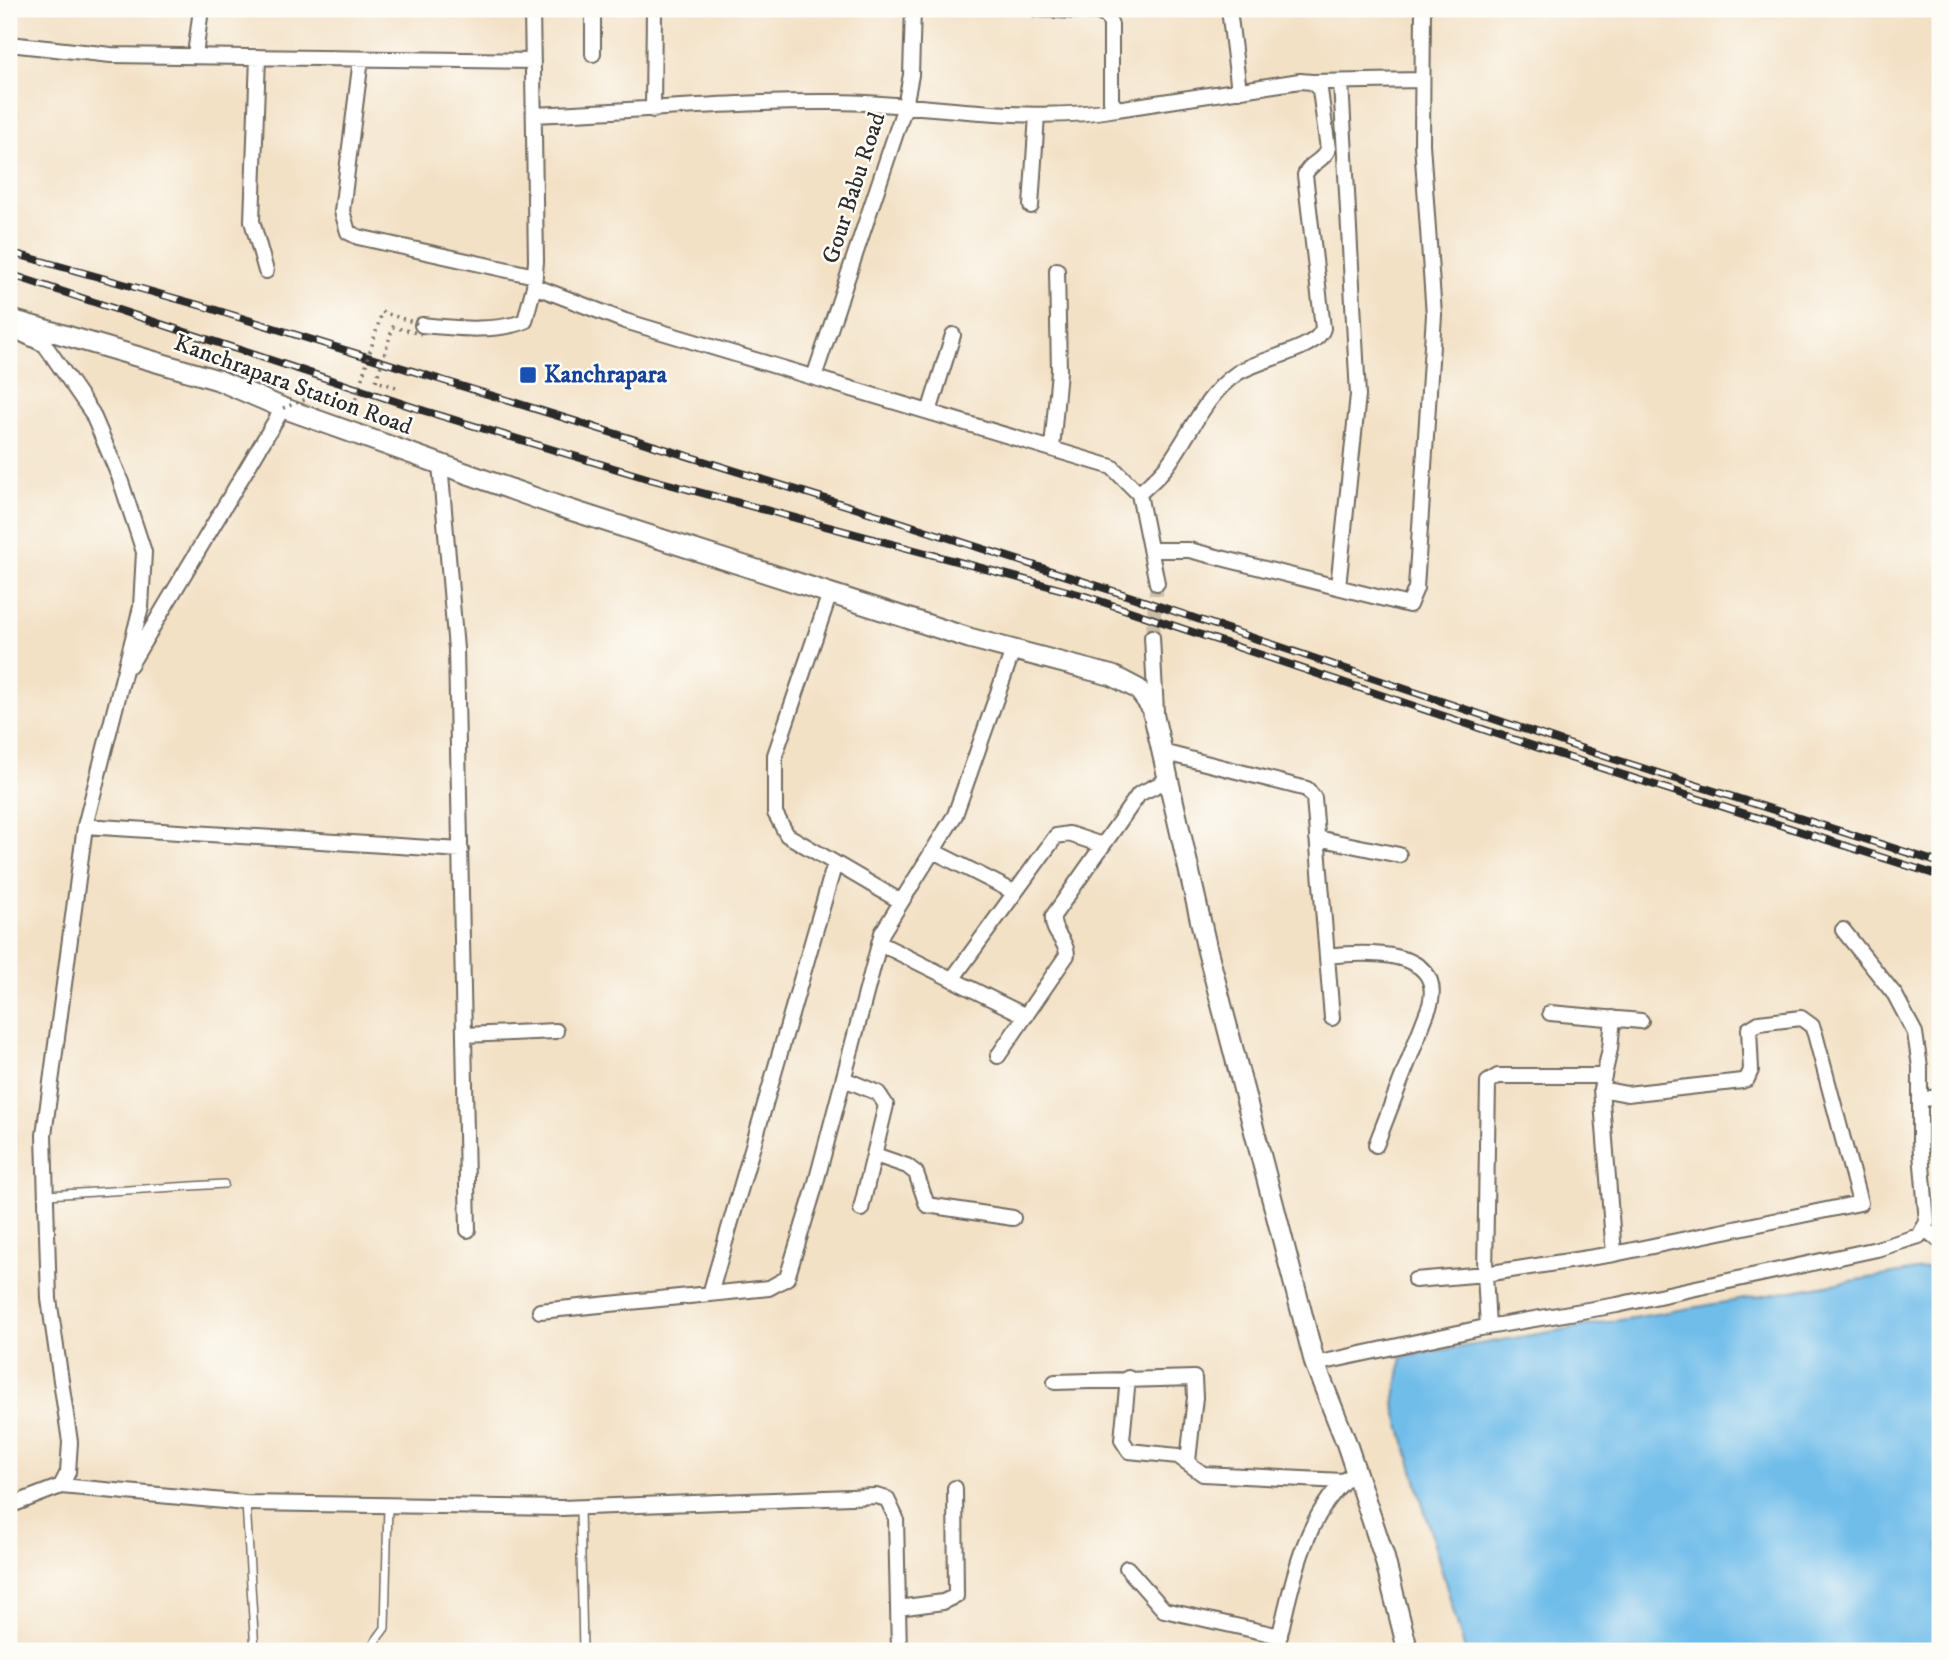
<svg xmlns="http://www.w3.org/2000/svg" width="1949" height="1660" viewBox="0 0 1949 1660" font-family="'IM FELL DW Pica',serif">
<style>
.water{fill:#71bdea;stroke:#4e748a;stroke-width:2}
.lines{fill:none;stroke-linecap:round;stroke-linejoin:round}
.minor-tunnel{stroke:#cbbda7;stroke-width:14;stroke-dasharray:14 7;stroke-linecap:butt}
.service-casing{stroke:#716b61;stroke-width:10}
.minor-casing{stroke:#716b61;stroke-width:18}
.tertiary-casing{stroke:#716b61;stroke-width:23}
.service{stroke:#fff;stroke-width:7}
.minor{stroke:#fff;stroke-width:14}
.tertiary{stroke:#fff;stroke-width:19}
.rail-casing{stroke:#2b2b2b;stroke-width:8}
.rail{stroke:#fdfcf7;stroke-width:5;stroke-dasharray:16;stroke-linecap:butt}
.path-bridge{stroke:#716b61;stroke-width:3.5;stroke-dasharray:2 5;stroke-linecap:butt}
.transit-dot{fill:#1a4fb4;stroke:#fdfcf7;stroke-width:2.5}
.labels{text-anchor:middle;dominant-baseline:central;stroke-width:5;stroke-linejoin:round;paint-order:stroke}
.street-label{font-size:24px;fill:#2b2b2b;stroke:#fdfcf7}
.transit-label{font-size:24px;font-weight:bold;fill:#164399;stroke:#fdfcf7;text-anchor:start}
</style>
<rect width="100%" height="100%" fill="#fdfcf7"/>
<filter id="ink" filterUnits="userSpaceOnUse"><feTurbulence type="fractalNoise" baseFrequency=".0143" numOctaves="2"/><feDisplacementMap in="SourceGraphic" scale="14" xChannelSelector="R" yChannelSelector="G"/><feConvolveMatrix kernelMatrix="1 2 1 2 8 2 1 2 1" color-interpolation-filters="sRGB"/></filter>
<filter id="wash" filterUnits="userSpaceOnUse"><feTurbulence type="fractalNoise" baseFrequency=".00686" numOctaves="4" result="noise"/><feDisplacementMap in="SourceGraphic" scale="28" xChannelSelector="R" yChannelSelector="G"/><feGaussianBlur stdDeviation="1.57" result="paint"/><feColorMatrix in="noise" values="0 0 0 0 0 0 0 0 0 0 0 0 0 0 0 0 0 1.4 0 .05"/><feComposite in="paint" operator="in"/></filter>
<g filter="url(#wash)">
<rect width="100%" height="100%" fill="#f3e1c6"/>
<!-- water -->
<path class="water" d="M1940,1266v385h-475l-71,-247 8,-47z"/>
</g>
<g filter="url(#ink)">
<g class="lines">
<!-- minor-tunnel -->
<path class="minor-tunnel" d="M1152,637l5,-54"/>
<defs>
<path id="service" d="M47,1195l177,-11
M246,1503l9,148
M580,1508l3,143
M368,1651l17,-23 3,-122"/>
<path id="minor" d="M1036,9l62,3 10,5 3,8v76l6,8 183,-28 12,1 8,8 8,59c-5,13 -19,14 -23,26l18,153c-5,22 -66,31 -87,46 -32,22 -47,63 -70,93 -8,10 -18,18 -27,27
M1229,9l10,82
M9,44l102,11 422,6
M593,54v-45
M195,55l6,-46
M258,57l-6,164 14,50
M361,59l-19,152 6,21 10,5 177,39
M1312,82l108,-2
M653,110l1,-101
M534,115c101,-4 202,-14 302,-13 94,1 188,23 281,7
M1031,206l6,-91
M534,286l91,35 487,146 27,27 18,89
M422,325c32,3 73,8 103,-4l9,-35 2,-25 -4,-252
M9,328l36,17 47,68 27,63 25,76 -3,55 -56,219 -41,309 5,164 21,143 -2,30 -7,14 -52,20
M814,377l91,-271 6,-31 2,-66
M929,412l24,-77
M1052,449l7,-78 -2,-101
M440,464l16,185 12,581
M1152,550h37l220,55 7,-17 18,-273 -12,-171 1,-135
M1338,587l20,-192 -17,-313
M830,593l-55,162v58l12,22 113,66
M1152,637l4,75
M130,665l153,-257
M1162,752l145,37 7,9 18,220
M85,826l376,24
M1317,838l82,17
M935,852l79,40
M879,943l147,73
M1327,956c35,-4 118,-9 103,49l-54,140
M953,978l103,-142 13,-2 33,11
M1550,1013l91,8
M1613,1018l-3,31 -9,40 13,165
M464,1035l92,-4
M998,1056l69,-101c0,-15 -16,-22 -14,-39l86,-122 29,-14
M844,1079l34,14 8,12 -25,104
M1921,1100l19,-4
M875,1155l32,11 9,7 11,32 86,13
M1925,1229l15,12
M1415,1280l70,-6 129,-20 246,-51 -45,-169 -3,-8 -11,-8 -42,5 -10,6 2,41 -4,9 -5,2 -115,13 -26,-5
M710,1294l125,-431
M540,1311l229,-23 18,-10 27,-88 68,-257 73,-118 58,-165
M1488,1327l-3,-53 3,-192 10,-6h105
M1315,1364l166,-36 136,-23 260,-56 42,-13 8,-14 -7,-80v-75l-5,-34 -20,-38 -52,-65
M1128,1378l-6,62 7,11 49,5 25,18 140,7
M1055,1382l139,-4 1,19 -7,64
M61,1486l185,17 315,5 315,-12 11,3 9,19 3,133
M1127,1568l37,42 116,26
M898,1608l45,-6 13,-6 -1,-108
M1276,1651c15,-60 24,-128 71,-173"/>
<path id="tertiary" d="M9,319l209,61 65,28 275,98 411,132 144,38 25,13 14,19 55,241 108,415 31,78 38,114 24,95"/>
</defs>
<!-- service casing -->
<use href="#service" class="service-casing"/>
<!-- minor casing -->
<use href="#minor" class="minor-casing"/>
<!-- tertiary casing -->
<use href="#tertiary" class="tertiary-casing"/>
<!-- service -->
<use href="#service" class="service"/>
<!-- minor -->
<use href="#minor" class="minor"/>
<!-- tertiary -->
<use href="#tertiary" class="tertiary"/>
<defs>
<path id="rail" d="M9,252l197,55 675,209 251,81 463,156 345,110
M9,274l416,137 225,68 432,116 463,155 395,126"/>
</defs>
<!-- rail casing -->
<use href="#rail" class="rail-casing"/>
<!-- rail -->
<use href="#rail" class="rail"/>
<!-- path-bridge -->
<path class="path-bridge" d="M396,387l-20,-6 17,-54 28,7
M283,408l34,-13 36,13 29,-96 40,13"/>
</g>
</g>
<!-- markers -->
<rect class="transit-dot" x="519" y="366" width="18" height="18" rx="3.5"/>
<g class="labels">
<!-- street labels -->
<g class="street-label">
<text transform="translate(854 188) rotate(-72)">Gour Babu Road</text>
<text transform="translate(293 385) rotate(20)">Kanchrapara Station Road</text>
</g>
<!-- transit labels -->
<g class="transit-label">
<text x="544" y="375">Kanchrapara</text>
</g>
</g>
<!-- margin -->
<rect width="1949" height="1660" fill="none" stroke="#fdfcf7" stroke-width="35"/>
</svg>
